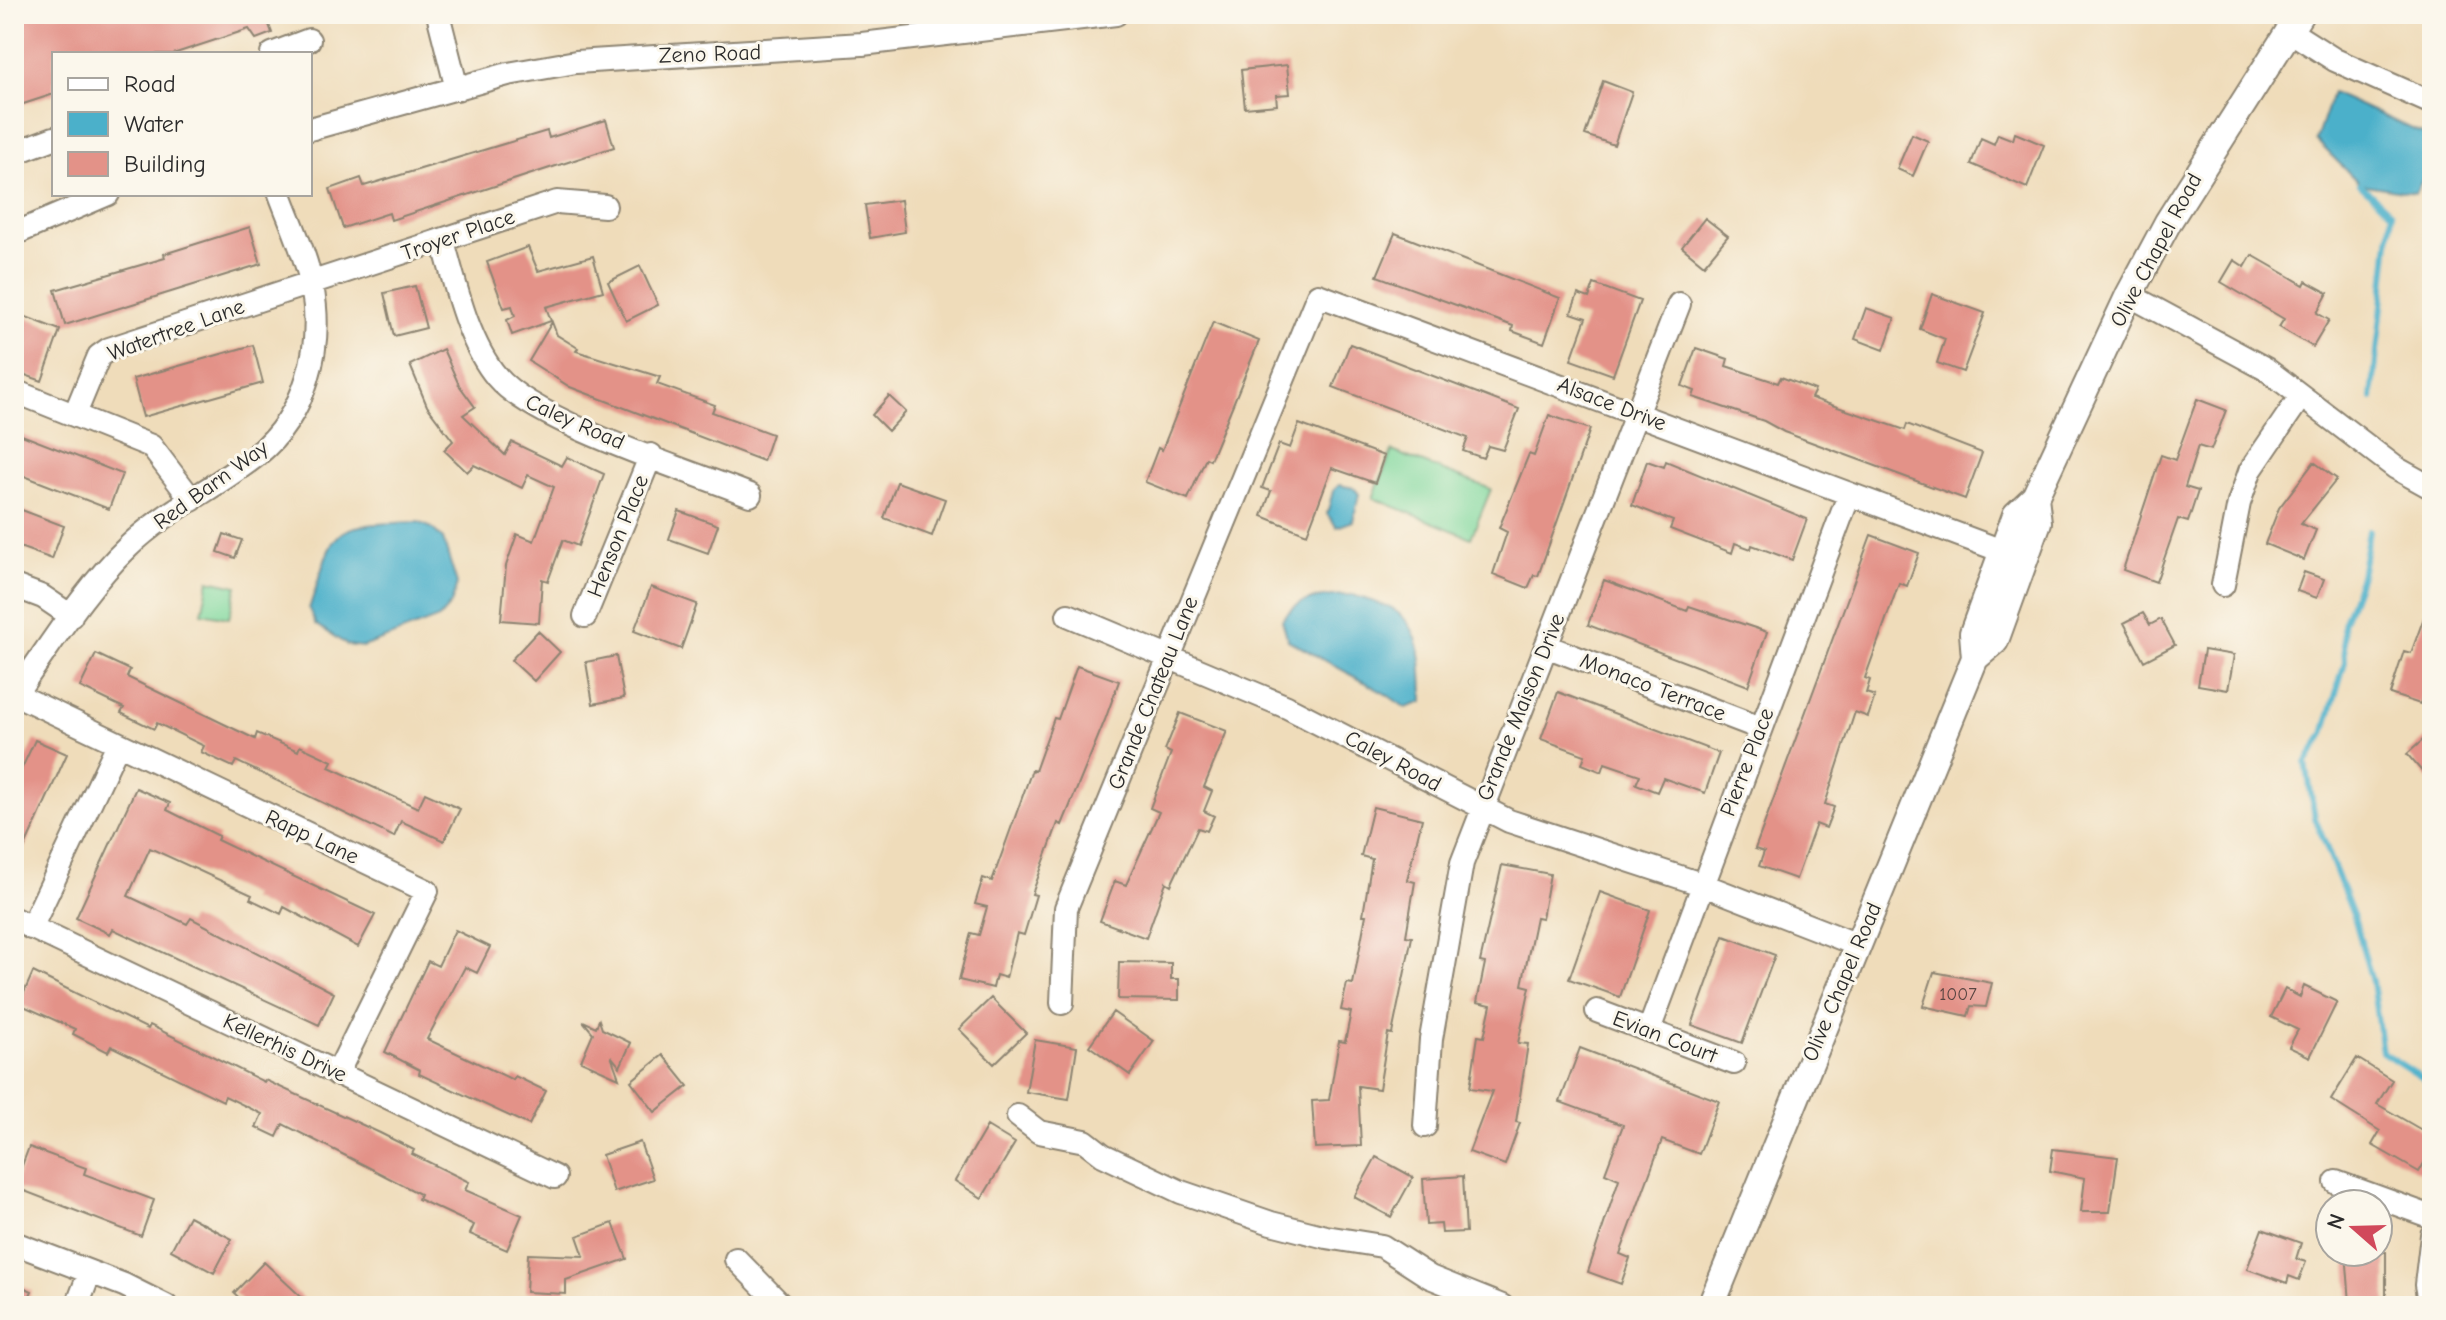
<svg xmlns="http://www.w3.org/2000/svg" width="2446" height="1320" viewBox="0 0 2446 1320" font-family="'Comic Neue',sans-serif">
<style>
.green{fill:#80d89d;stroke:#568264;stroke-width:2}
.water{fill:#4bb0ca;stroke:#3b6e7a;stroke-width:2}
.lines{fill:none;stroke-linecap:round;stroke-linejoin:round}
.stream{stroke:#4bb0ca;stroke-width:6}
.building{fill:#e39288}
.minor-casing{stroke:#8d8472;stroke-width:26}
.major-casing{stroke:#8d8472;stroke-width:30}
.minor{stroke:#fff;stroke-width:22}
.major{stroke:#fff;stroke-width:26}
.labels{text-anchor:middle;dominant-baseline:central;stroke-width:6;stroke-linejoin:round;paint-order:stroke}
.number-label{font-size:18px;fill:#594542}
.street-label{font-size:22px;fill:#2b2b2b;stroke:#fbf7ec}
</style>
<rect width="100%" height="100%" fill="#fbf7ec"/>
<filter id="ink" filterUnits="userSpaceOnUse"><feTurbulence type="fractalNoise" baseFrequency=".0125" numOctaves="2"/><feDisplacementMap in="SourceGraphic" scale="16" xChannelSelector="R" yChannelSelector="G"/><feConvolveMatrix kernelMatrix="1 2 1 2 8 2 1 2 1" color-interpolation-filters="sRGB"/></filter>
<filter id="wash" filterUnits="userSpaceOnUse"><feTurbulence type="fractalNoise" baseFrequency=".006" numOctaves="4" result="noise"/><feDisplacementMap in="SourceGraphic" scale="32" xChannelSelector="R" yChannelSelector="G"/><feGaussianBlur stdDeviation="1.8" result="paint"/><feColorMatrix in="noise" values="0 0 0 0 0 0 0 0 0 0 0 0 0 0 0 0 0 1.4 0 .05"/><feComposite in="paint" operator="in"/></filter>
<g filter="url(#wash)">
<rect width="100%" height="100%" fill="#efdcba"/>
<!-- green -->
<path class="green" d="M1392,451l99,38 -20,49 -98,-40z
M209,580l28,6 -8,32 -27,-5z"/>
<!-- water -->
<path class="water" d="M2332,93l100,45v24l-17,31 -55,-9 -44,-44z
M1339,485l15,3 5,6 -6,27 -16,6 -10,-13 6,-23z
M418,522l14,6 11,11 14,45 -6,20 -12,14 -76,29 -16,-2 -31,-21 -7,-15c29,-86 16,-83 109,-87z
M1353,595c12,5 30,8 41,15 31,20 28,60 29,92l-17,6 -20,-14 -98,-54 -6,-20c16,-24 44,-24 71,-25z"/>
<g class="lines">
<!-- stream -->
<path class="stream" d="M2360,184l32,29 -20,185
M2369,530l-8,46 -18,48 2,38 -21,72 -18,29 9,55 40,102 17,62 10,70 50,32"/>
</g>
<g id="blocks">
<!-- building -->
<path class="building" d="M14,14h270v3l-16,5 4,11 -16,6 -7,-10 -76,25h-119v40l-40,13z
M1287,65l3,29 -14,1 1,10 -32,3 -4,-38z
M1603,81l29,11 -18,53 -29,-10z
M606,120l8,27 -223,73 -2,-7 -46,15 -13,-39 31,-11 3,8 183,-55 2,7z
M2015,133l29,12 -17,43 -56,-24 10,-26 13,6 4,-10 15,6z
M1912,134l16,7 -15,35 -16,-7z
M901,200l4,32 -35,6 -5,-33z
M1705,218l23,18 -24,29 -22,-18z
M250,227l11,37 -196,61 -10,-35 110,-32 -1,-4z
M1395,233l165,65 -16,45 -32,-12 1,-5 -136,-50z
M528,247l10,24 55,-15 10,35 -57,16 5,14 -39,14 -5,-15 8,-4 -3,-10 -8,2 -17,-46z
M2252,255l52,30 2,-4 22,12 -11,20 12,7 -16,27 -34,-20 5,-8 -63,-37 13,-22 11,7z
M640,266l18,39 -32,16 -18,-39z
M1594,284l46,17 -27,74 -42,-15 15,-42 -15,-5 7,-19 11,4z
M415,286l11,42 -32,8 -10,-43z
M1932,294l53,19 -22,59 -26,-9 8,-24 -25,-10z
M1866,308l29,10 -11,32 -29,-11z
M21,315l39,15 -18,51 -28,-10v-37z
M552,322l5,13 21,13 -2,3 84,26 -3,7 58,21 -3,7 60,22 -9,27 -193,-74 -41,-26z
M1213,322l46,19 -49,119 -4,-2 -18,41 -43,-17 13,-34 4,2z
M1350,344l169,65 -16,41 -15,-4 -5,12 -20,-7 5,-13 -135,-51z
M253,345l10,38 -120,34 -10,-38z
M1696,348l32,11 -2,7 52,17 3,-6 34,13 -4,8 94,32 2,-6 75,29 -17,46 -181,-67 -20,-11 -71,-24 2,-6 -13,-5z
M443,349l16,36 16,22 -12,8 42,40 7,-13 50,24 5,-9 37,17 -26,72 -15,-6 -15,41 -6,-2 -3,44 -38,-3 5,-54 11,-32 17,7 20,-54 -26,-12 -6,13 -48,-23 -7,7 -23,-22 9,-9 -26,-35 -17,-41z
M889,396l17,16 -18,19 -16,-16z
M2197,399l29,11 -15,40 -13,-4 -13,41 13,4 -10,31 -10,-3 -22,63 -33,-12 38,-115 14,5z
M1549,415l41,14 -52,147 -4,-1 -6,13 -35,-14 14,-42 -8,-4 30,-74 5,2z
M1299,424l85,32 -9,27 -43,-15 -25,66 -45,-18 9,-25 -9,-3 17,-44 11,4z
M14,432l108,42 -13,35 -95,-37z
M1647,461l17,6 2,-6 141,58 -15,41 -40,-15 -1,4 -16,-6 -3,10 -62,-24 3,-8 -41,-16z
M2314,462l23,17 -36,45 15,6 -12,30 -39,-16 14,-36z
M897,482l48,17 -13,37 -48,-18z
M14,507l50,19 -12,33 -38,-14z
M679,511l39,14 -10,28 -39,-14z
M224,534l18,6 -7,18 -17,-6z
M1871,535l48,18 -12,33 -8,-3 -34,95 5,2 -4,13 9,3 -7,21 -13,-5 -30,92 9,3 -8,21 -10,-4 -20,55 -37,-13 5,-14 -9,-3z
M2304,572l20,7 -7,19 -20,-7z
M1604,580l83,31 2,-5 78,26 -19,54 -160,-61z
M651,587l46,17 -16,45 -47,-18z
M2430,601l2,68 -12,35 -30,-10 14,-43 7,2z
M2143,613l7,12 11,-6 14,26 -31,16 -20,-38z
M538,631l22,21 -26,29 -23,-21z
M2204,650l30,5 -6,35 -30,-5z
M96,654l34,16 -3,7 128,62 2,-6 41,18 2,-5 32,15 -3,6 89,41 7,-15 35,16 -16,32 -43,-20 -7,16 -158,-76 -3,6 -32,-15 3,-6 -47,-23 -3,6 -33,-16 3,-5 -44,-21z
M616,656l8,42 -31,6 -7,-42z
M1077,666l42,15 -14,39 -43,105 -4,-2 -26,71 4,1 -12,40 -7,-2 -11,45 -10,-3 -3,13 -34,-8 12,-47 8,2 8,-28 -12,-3 8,-26 9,3 40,-111 3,1 19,-53 4,1z
M1558,692l161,61 -14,40 -42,-15 -6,14 -21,-8 4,-9 -35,-12 -3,9 -20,-8 3,-9 -44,-16z
M1180,713l47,18 -23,56 8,4 -8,20 10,5 -7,15 -9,-3 -27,57 -5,-3 -20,56 -46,-17 15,-40 11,4 33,-73 -9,-4 21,-55 -6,-3z
M2432,732v51l-25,-29z
M35,740l32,14 -53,117v-86z
M136,788l34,15 -3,7 52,26 -2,4 158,75 -17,32 -74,-40 -3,7 -31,-15 2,-4 -102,-47 -22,48 59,28 4,-6 143,75 -15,32 -206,-96 -3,5 -34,-16z
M1373,807l49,12 -15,61 8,2 -9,54 6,1 -20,97 -4,-1 -9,56 -21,-3 3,60 -46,2 -3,-47 17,-1 10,-59 6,1 6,-30 -10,-2 6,-27 6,1 13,-69h-3l9,-56 -11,-3z
M1502,865l48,9 -8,44 -6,-1 -14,68 8,2 -12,56 10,1 -12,78 4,1 -15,42 -36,-13 23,-61 -22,-3 8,-52 6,1 7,-32 -14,-3 8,-39 -5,-1z
M1600,892l50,18 -30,87 -51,-18z
M455,930l35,17 -13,26 -12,-6 -38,72 86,41 2,-4 31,15 -17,34 -110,-51 1,-4 -35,-18 43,-91 10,5z
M1724,936l51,19 -33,88 -50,-18z
M1119,962l52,1v16h8v21l-61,-1z
M33,972l115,57 2,-4 114,57 1,-2 115,53 34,17 -2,4 57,28 -4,8 57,25 -15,35 -37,-16 4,-9 -56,-26 2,-5 -56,-29 -81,-41 -6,13 -21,-10 6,-13 -37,-18 -2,5 -112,-55 -3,6 -35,-18 2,-5 -56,-25z
M1934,972l58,11 -6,24 -15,-1 -3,10 -45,-10z
M2304,986l33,16 -27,55 -21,-10 9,-17 -27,-13 14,-28 15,8z
M991,998l35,35 -32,31 -35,-35z
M1113,1012l41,29 -24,34 -41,-29z
M599,1020l3,9 29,14 -11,24 -9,-11 8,22 -38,-17 12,-28 -10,-12 13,6z
M1035,1040l42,7 -8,52 -43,-7z
M1580,1048l139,53 -20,53 -37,-14 -42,114 10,4 -9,26 -33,-12 31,-93 -14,-6 18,-48 -63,-23z
M663,1055l25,31 -33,26 -24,-31z
M2357,1058l35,22 -15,24 55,32v13l-13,23 -47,-27 8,-14 -49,-31z
M987,1126l28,17 -33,55 -27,-17z
M640,1142l13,37 -39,13 -12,-37z
M29,1147l57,21 -2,6 70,26 -13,36 -127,-49z
M2053,1149l65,8 -8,55h-29l4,-34 -35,-7z
M1376,1157l37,20 -22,40 -37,-20z
M1463,1176l3,56 -24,1 -1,-9 -15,1 -3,-46z
M189,1216l43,23 -18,34 -43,-23z
M613,1223l14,36 -61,21v14l-40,-2 2,-38 56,2 -7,-20z
M2262,1229l39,14 -5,16 10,3 -7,18 -10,-4 -2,7 -40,-14z
M2346,1252h40v51h-36z
M264,1262l47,44h-63l-14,-13z
M14,1283l18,8 -7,15h-11z"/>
</g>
</g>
<g filter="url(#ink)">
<use href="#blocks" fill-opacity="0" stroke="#8d8472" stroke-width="2"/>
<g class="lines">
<defs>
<path id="minor" d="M438,14l19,75
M2288,30l47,30 97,43
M272,54l37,-14
M310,129l198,-55 68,-12 286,-18 254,-30
M14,153l40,-15
M14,234l94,-40
M443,241c12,43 25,102 54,136 37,45 193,94 253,118
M2129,295l137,74 130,99 36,20
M14,391l137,55 41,54
M75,414l24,-58 10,-7 448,-147 48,4
M2223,585l16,-82 11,-32 51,-75
M14,586l29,11 28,19
M1068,615l219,92 222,114 192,63 157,61
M585,616l66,-161
M1546,646l214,82
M15,694l412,197 -90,183
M14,696c36,-50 70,-107 114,-149 38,-37 88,-59 129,-92 49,-40 67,-108 55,-169 -6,-31 -21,-62 -32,-92
M14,919l541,258
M31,928l86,-182
M1062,1003l4,-95 252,-613 684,256
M1597,1011l137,52
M1649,1030l200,-535
M1018,1116l21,16 46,9 18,14 78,37 90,31 55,14 56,9 48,31 72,29
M1425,1126l6,-87 31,-176 217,-559
M2336,1182l96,35
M14,1243l110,42 42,21
M736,1259l46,47
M77,1306l13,-34
M2430,1306l-4,-21 6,-50"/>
<path id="major" d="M1975,658l20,-17 43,-119 -3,-25
M1711,1306l264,-648 -2,-25 43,-118 19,-18 94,-202 39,-73 132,-208"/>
</defs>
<!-- minor casing -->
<use href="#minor" class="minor-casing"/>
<!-- major casing -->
<use href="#major" class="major-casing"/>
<!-- minor -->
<use href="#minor" class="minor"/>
<!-- major -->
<use href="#major" class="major"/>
</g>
</g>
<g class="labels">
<!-- number labels -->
<g class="number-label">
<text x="1958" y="994">1007</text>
</g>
<!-- street labels -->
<g class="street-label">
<text transform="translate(710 54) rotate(-2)">Zeno Road</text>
<text transform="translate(458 235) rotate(-19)">Troyer Place</text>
<text transform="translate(2156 250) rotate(-62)">Olive Chapel Road</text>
<text transform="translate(176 330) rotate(-20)">Watertree Lane</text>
<text transform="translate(1612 404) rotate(21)">Alsace Drive</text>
<text transform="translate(575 422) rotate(24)">Caley Road</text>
<text transform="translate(211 485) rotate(-36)">Red Barn Way</text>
<text transform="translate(618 536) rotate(-68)">Henson Place</text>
<text transform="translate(1653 687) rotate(21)">Monaco Terrace</text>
<text transform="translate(1153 693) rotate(-68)">Grande Chateau Lane</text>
<text transform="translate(1521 707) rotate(-68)">Grande Maison Drive</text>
<text transform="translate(1393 761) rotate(28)">Caley Road</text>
<text transform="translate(1747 762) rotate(-69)">Pierre Place</text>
<text transform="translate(312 837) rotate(25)">Rapp Lane</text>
<text transform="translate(1842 982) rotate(-67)">Olive Chapel Road</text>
<text transform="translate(1665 1037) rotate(21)">Evian Court</text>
<text transform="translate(285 1048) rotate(25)">Kellerhis Drive</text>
</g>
</g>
<!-- margin -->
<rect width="2446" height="1320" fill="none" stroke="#fbf7ec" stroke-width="48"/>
<!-- legend -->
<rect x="52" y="52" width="260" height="144" fill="#fbf7ec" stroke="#a8a59f" stroke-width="2"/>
<rect x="68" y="78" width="40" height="12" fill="#ffffff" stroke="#a8a59f" stroke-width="2"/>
<text x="124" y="92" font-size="24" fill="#2b2b2b">Road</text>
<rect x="68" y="112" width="40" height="24" fill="#4bb0ca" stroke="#a8a59f" stroke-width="2"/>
<text x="124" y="132" font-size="24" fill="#2b2b2b">Water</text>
<rect x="68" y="152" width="40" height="24" fill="#e39288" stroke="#a8a59f" stroke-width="2"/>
<text x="124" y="172" font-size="24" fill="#2b2b2b">Building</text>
<!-- north arrow -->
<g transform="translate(2354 1228) rotate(290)"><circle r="38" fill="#fbf7ec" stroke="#a8a59f" stroke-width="2"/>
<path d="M0-6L14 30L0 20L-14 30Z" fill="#d1495b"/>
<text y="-12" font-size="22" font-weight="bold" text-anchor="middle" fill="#2b2b2b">N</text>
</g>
</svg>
